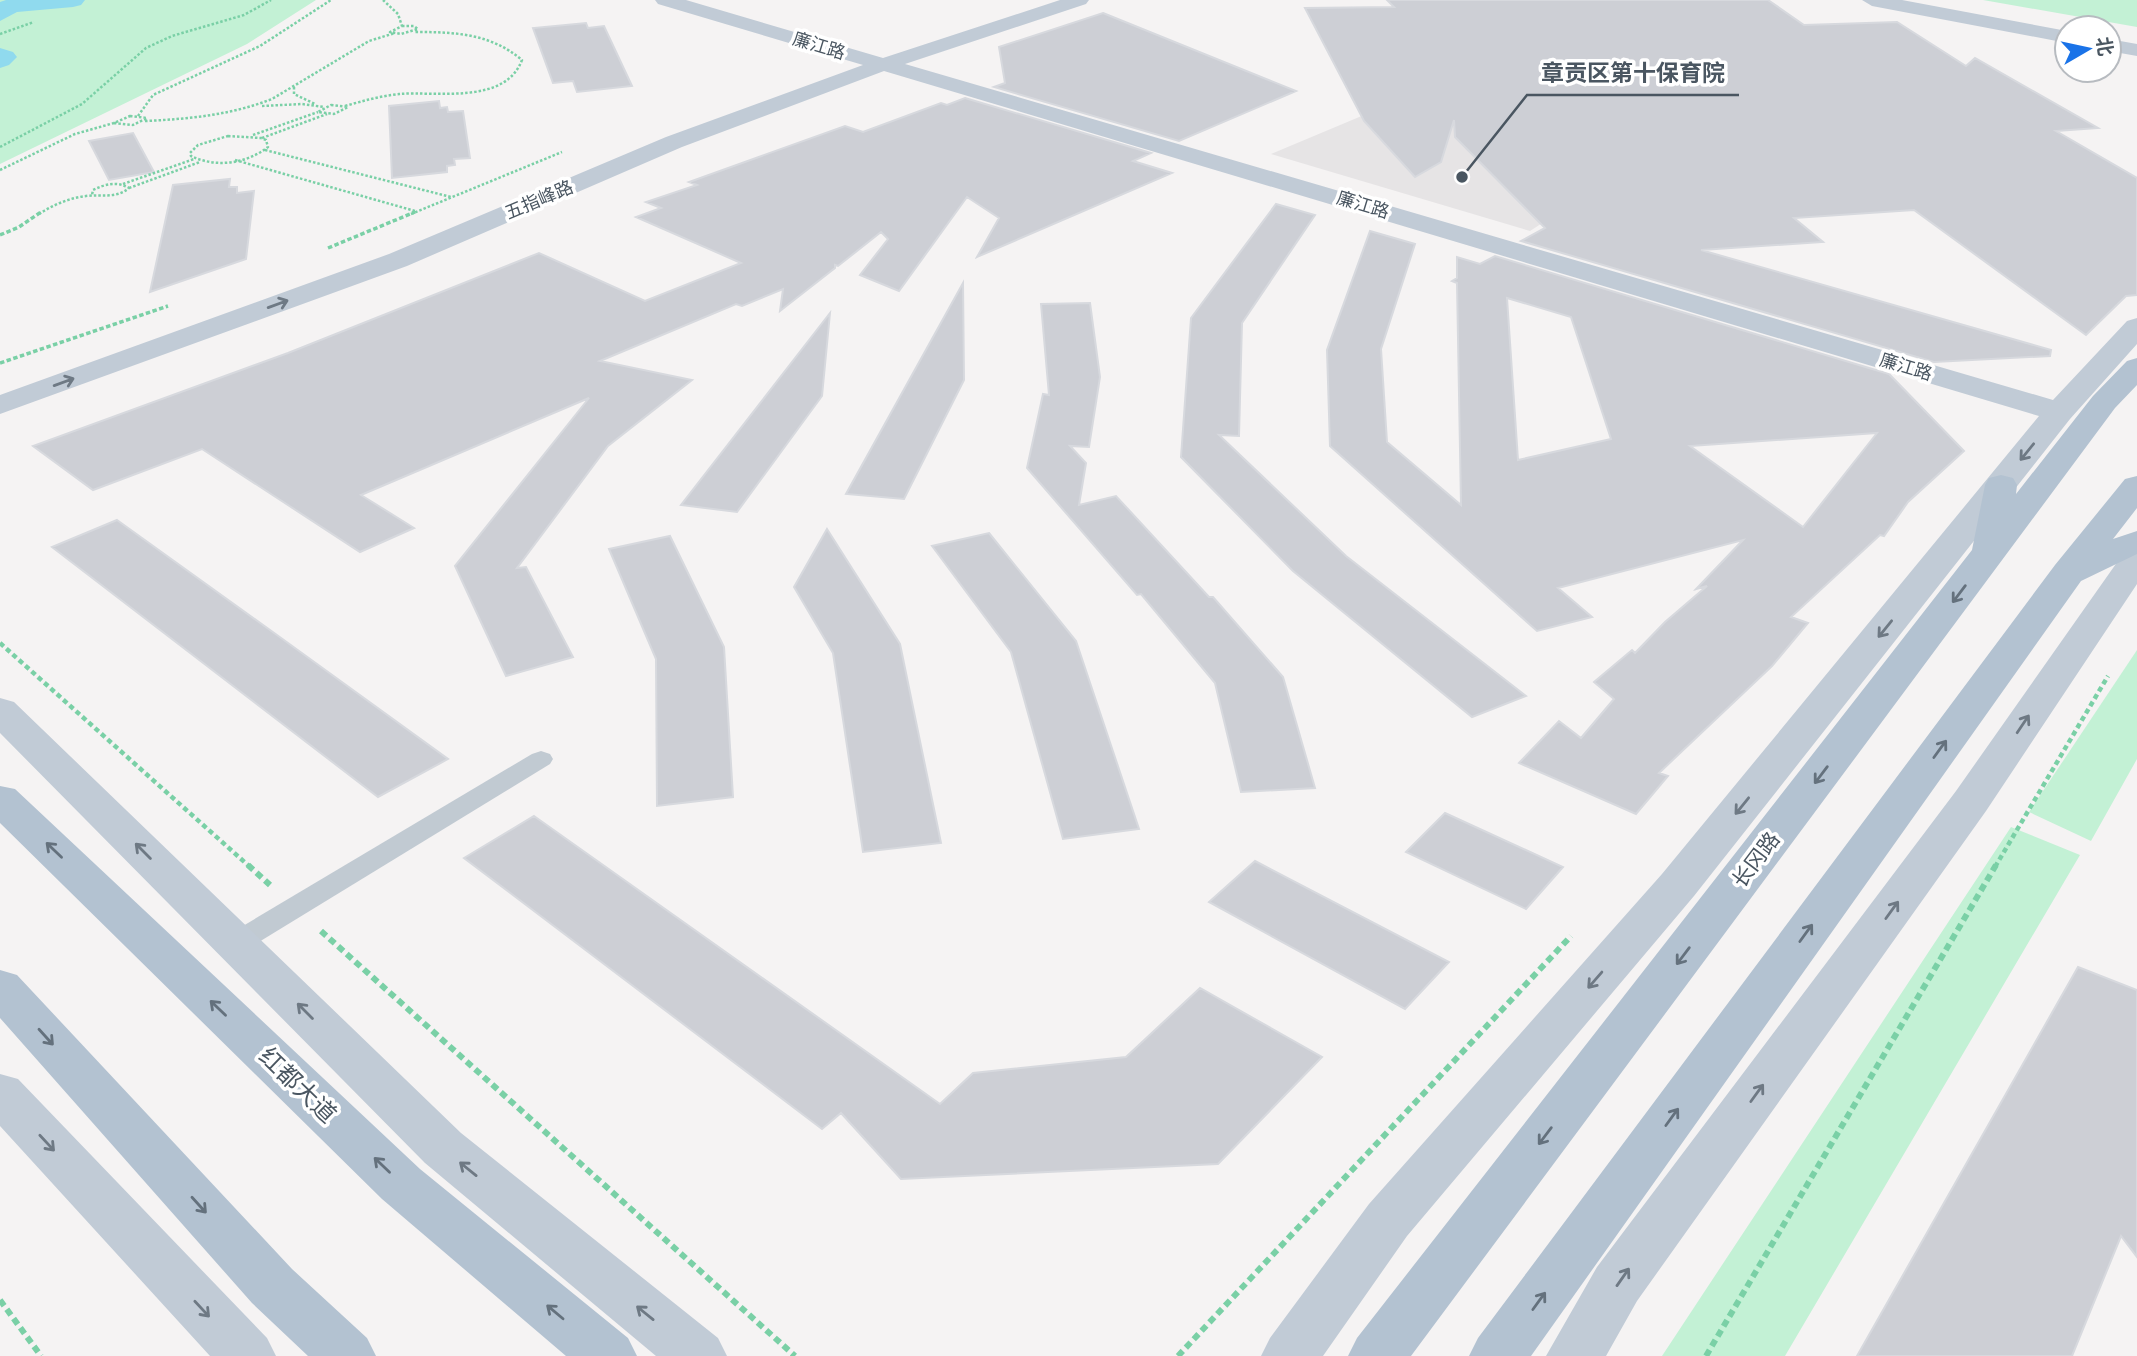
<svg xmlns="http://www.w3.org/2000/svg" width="2137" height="1356" viewBox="0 0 2137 1356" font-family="'DM Sans','Noto Sans SC',sans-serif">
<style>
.education{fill:#e6e4e5}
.green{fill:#c3f1d5}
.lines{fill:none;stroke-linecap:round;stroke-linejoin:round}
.canal{fill:#90daee;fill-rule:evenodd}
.building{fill:#cdcfd5;stroke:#d7d9de;stroke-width:2;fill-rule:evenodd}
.path-far3{stroke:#7ad0a6;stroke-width:2.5;stroke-dasharray:2.5 2;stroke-linecap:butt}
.path-far2{stroke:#7ad0a6;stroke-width:3.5;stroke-dasharray:4.5 2.5;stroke-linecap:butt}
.path-far1{stroke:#7ad0a6;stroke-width:4.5;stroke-dasharray:5 3.5;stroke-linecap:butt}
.path{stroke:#7ad0a6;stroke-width:6;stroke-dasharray:7 4.5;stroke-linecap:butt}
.lane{fill:#c1cad2;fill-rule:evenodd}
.secondary{fill:#c1cbd6;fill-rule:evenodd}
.primary{fill:#b3c2d1;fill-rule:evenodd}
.oneway{stroke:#6e7984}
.oneway2{stroke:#64717d}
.labels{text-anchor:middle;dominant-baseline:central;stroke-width:7;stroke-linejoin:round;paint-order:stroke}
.far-street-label{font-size:18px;fill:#4a5661;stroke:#fff}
.street-label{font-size:21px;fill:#4a5661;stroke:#fff}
.near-street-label{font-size:24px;fill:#4a5661;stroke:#fff}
.leader{fill:none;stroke:#4a5661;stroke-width:2.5}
.callout-dot{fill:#4a5661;stroke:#fff;stroke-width:2.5}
.callout-label{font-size:23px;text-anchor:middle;font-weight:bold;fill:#4a5661;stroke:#fff;stroke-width:7;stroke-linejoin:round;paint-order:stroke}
</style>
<rect width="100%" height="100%" fill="#f5f3f3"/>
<!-- education -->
<path class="education" d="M1364,115l113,6 110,73 -57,37 -259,-77z"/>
<!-- green -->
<path class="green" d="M0,0h316l-69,44 -247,120z
M1983,0h154v27z
M2137,650v109l-46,82 -62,-29z
M2011,827l69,28 -295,501h-123z"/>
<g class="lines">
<!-- canal -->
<path class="canal" d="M6,0h79l-4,5 -8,2 -56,5 -17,9v-19z
M0,48l13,4 4,5 -8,8 -9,3z"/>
</g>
<!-- building -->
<path class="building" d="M1387,0h381l36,25 93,-3 69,44 9,-8 123,70 -42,3 81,47v117l-11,1 -40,39 -172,-125 -120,8 29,24 -122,8 350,100 -1,6 -116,6 -413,-121 24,-13 -90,-91 -1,-17 -13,42 -26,15 -51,-56 -59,-113 89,-1z
M1103,13l193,78 -117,50 -185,-54 11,-4 -6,-36z
M586,23l2,5 16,-2 28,60 -55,6 -4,-11 -20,2 -20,-55z
M965,98l186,55 -18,8 39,12 -195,84 22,-39 -32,-21 -68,94 -39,-16 28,-36 -7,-7 -43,34 -3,-1v3l-55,43 3,-22 -41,17 -6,-2 -136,57 92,19 -84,66 -91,122 9,-1 47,90 -67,19 -51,-110 134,-168 -228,97 53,33 -54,24 -158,-103 -109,41 -60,-44 255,-93 251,-100 106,48 96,-38 -105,-46 25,-9 -15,-6 51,-17 -8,-3 156,-56 18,6 78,-29 6,2z
M439,101l1,7 7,-1 1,5 15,-1 7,47 -16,1 1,6 -8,1v6l-55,6 -3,-72z
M133,133l21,39 -45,8 -20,-39z
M230,179l-1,8h8v6l17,-2 -8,68 -96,33 23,-107z
M1276,204l39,11 -73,108 -3,113 -20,-1 127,121 180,140 -54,21 -179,-146 -112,-114 10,-139z
M1370,231l45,13 -34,105 6,93 74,63 -4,-222 -5,-2 5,-3v-21l23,7 15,-8 394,118 75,77 -56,51 -24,34 -4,-1 -89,82 17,6 -36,43 -113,107 9,3 -32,38 -117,-51 40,-42 22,17 33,-39 -20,-17 38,-32 3,3 30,-31 42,-36 -11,3 47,-49 -185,48 34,29 -55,14 -207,-185 -3,-96zM1507,298l64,19 40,122 -93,21zM1877,433l-74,94 -113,-81z
M963,283l1,97 -60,119 -58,-5z
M1090,303l10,74 -11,70 -19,-1 16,17 -7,42 37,-9 93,101h4l70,80 32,111 -74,4 -26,-109 -74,-89 -4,1 -110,-127 16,-74 6,1 -8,-91z
M830,313l-8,83 -85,116 -56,-7z
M117,520l160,115 171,124 -70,38 -326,-250z
M827,529l73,115 41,199 -78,9 -30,-199 -39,-66z
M989,533l87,108 63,188 -76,10 -52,-187 -79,-106z
M670,536l54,111 9,150 -76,9 -1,-147 -47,-110z
M1445,813l118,54 -37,42 -120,-57z
M534,816l406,288 33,-31 153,-16 74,-69 122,69 -104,107 -317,15 -60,-66 -19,16 -358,-271z
M1255,861l194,101 -44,47 -196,-107z
M2078,967l59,23v267l-16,-21 -49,120h-215z"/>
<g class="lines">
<!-- path-far3 -->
<path class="path-far3" d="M383,0l15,14 4,12
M402,26h12l4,3 -17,5 -11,-2z
M0,34l34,-12
M294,87v7l21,10
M331,105l17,2 -14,7 -16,-2z
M262,106l40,-2 22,3
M345,106c18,-5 35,-10 54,-12 38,-3 106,11 123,-34 -32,-27 -68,-28 -108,-28
M130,116l17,2 -14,7 -19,-2z
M138,116l15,-21 107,-49 71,-46
M145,121c44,-2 86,-6 127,-22l97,-58 26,-8
M253,135l65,-23
M228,136l33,2 5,2 2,7c-22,17 -52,21 -77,9l-1,-3 8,-8z
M262,138l65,-24
M0,147l82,-43 64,-56 26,-12 72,-21 27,-15
M265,150l186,47
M235,160l180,51
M0,170l75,-36 39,-11
M123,184l71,-25
M129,188l71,-26
M39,214c14,-9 30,-16 47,-18 16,-2 30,3 43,-8 -12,-7 -24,-4 -36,2l-1,5
M411,214l151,-62"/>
<!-- path-far2 -->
<path class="path-far2" d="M0,235l19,-8 22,-15
M328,248l87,-36
M0,363l168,-57"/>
<!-- path-far1 -->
<path class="path-far1" d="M0,643l250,224
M1995,867l113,-191"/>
<!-- path -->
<path class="path" d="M248,865l22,20
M321,931l474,425
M0,1300l41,56
M1178,1356l393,-420
M1706,1356l290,-491"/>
<!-- lane -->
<path class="lane" d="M541,751l9,3 3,5 -3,5 -304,186 -10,3 -10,-3 -4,-7 4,-7 306,-182z"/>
<!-- secondary -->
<path class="secondary" d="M655,0h31l197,58 177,-58h29l-3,4 -181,60 1148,336 74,-79 10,-3v26l-67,75 -376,477 -287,340 -84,120h-62l9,-18 99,-134 293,-330 377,-458 -1155,-345 -202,76 -275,119 -407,148v-19l389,-141 277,-117 197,-72 -205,-61z
M1862,0h40l165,31v12l-195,-37z
M2109,39l28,5v12l-28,-5z
M2137,547v37l-151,227 -349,490 -31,55h-60l51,-89 359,-476 169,-240z
M0,698l14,4 447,431 257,205 9,18h-71l-231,-193 -425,-430z
M0,1074l18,5 249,259 9,18h-66l-210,-230z"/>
<!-- primary -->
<path class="primary" d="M2137,358v27l-22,23 -704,948h-63l9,-18 615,-788 13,-65 4,-7 12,-3 12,3 4,7 -1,9 77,-98 34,-35z
M2137,476v32l-24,31 24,-8v23l-56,27 -550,775h-62l9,-18 577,-773 70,-86z
M0,786l15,3 405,380 208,169 9,18h-71l-184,-157 -382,-376z
M0,970l17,5 275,294 75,69 9,18h-68l-56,-53 -252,-285z"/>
</g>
<!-- one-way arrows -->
<defs><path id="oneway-shaft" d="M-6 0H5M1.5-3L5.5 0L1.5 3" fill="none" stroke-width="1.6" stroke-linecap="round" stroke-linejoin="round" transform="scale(1.75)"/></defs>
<g class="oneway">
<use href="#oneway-shaft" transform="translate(278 304) rotate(-20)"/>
<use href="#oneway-shaft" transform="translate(64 382) rotate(-20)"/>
<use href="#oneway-shaft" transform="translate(2027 452) rotate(129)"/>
<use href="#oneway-shaft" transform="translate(1885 629) rotate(129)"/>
<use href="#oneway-shaft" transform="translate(2023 724) rotate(-56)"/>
<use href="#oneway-shaft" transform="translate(1742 806) rotate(129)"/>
<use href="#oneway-shaft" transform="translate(143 851) rotate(-135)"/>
<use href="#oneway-shaft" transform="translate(1892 910) rotate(-54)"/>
<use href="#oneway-shaft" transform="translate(1595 980) rotate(131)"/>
<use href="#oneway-shaft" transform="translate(305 1011) rotate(-135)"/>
<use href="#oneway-shaft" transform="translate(1757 1093) rotate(-54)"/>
<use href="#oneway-shaft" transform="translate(47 1143) rotate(47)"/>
<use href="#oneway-shaft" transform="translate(468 1169) rotate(-141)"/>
<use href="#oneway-shaft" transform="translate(1623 1277) rotate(-55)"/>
<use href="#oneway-shaft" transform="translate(202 1309) rotate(47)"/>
<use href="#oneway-shaft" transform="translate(645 1313) rotate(-141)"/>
</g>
<g class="oneway2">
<use href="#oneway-shaft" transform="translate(1959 594) rotate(127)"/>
<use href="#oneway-shaft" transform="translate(1940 749) rotate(-54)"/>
<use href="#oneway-shaft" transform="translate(1821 775) rotate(127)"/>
<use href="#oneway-shaft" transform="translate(54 850) rotate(-136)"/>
<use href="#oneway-shaft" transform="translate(1806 933) rotate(-54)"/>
<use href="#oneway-shaft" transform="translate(1683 956) rotate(127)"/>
<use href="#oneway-shaft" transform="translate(218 1008) rotate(-136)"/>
<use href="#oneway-shaft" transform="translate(46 1037) rotate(48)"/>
<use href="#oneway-shaft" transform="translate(1672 1117) rotate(-54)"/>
<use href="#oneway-shaft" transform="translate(1545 1136) rotate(127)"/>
<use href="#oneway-shaft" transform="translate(382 1165) rotate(-136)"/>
<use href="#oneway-shaft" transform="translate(199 1205) rotate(48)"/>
<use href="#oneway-shaft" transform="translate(1539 1301) rotate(-54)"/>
<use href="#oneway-shaft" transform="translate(555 1312) rotate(-140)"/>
</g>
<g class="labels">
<!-- far-street labels -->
<g class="far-street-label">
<text transform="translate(819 46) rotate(17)">廉江路</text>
<text transform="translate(539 200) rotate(-23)">五指峰路</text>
<text transform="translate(1363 205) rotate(17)">廉江路</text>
<text transform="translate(1906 367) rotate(17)">廉江路</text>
</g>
<!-- street labels -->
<g class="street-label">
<text transform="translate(1756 860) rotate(-53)">长冈路</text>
</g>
<!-- near-street labels -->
<g class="near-street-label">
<text transform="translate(298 1085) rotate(44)">红都大道</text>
</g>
</g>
<!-- callouts -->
<path class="leader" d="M1462 177L1527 95H1739"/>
<circle class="callout-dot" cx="1462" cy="177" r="7"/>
<g class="callout-label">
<text x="1633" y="81">章贡区第十保育院</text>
</g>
<!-- north arrow -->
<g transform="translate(2088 49) rotate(81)"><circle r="33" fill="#ffffff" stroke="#b7bbc0" stroke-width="2"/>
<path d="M0-5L12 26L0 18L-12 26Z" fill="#1a73e8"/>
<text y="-10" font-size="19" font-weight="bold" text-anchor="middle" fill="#4a5661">北</text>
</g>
</svg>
